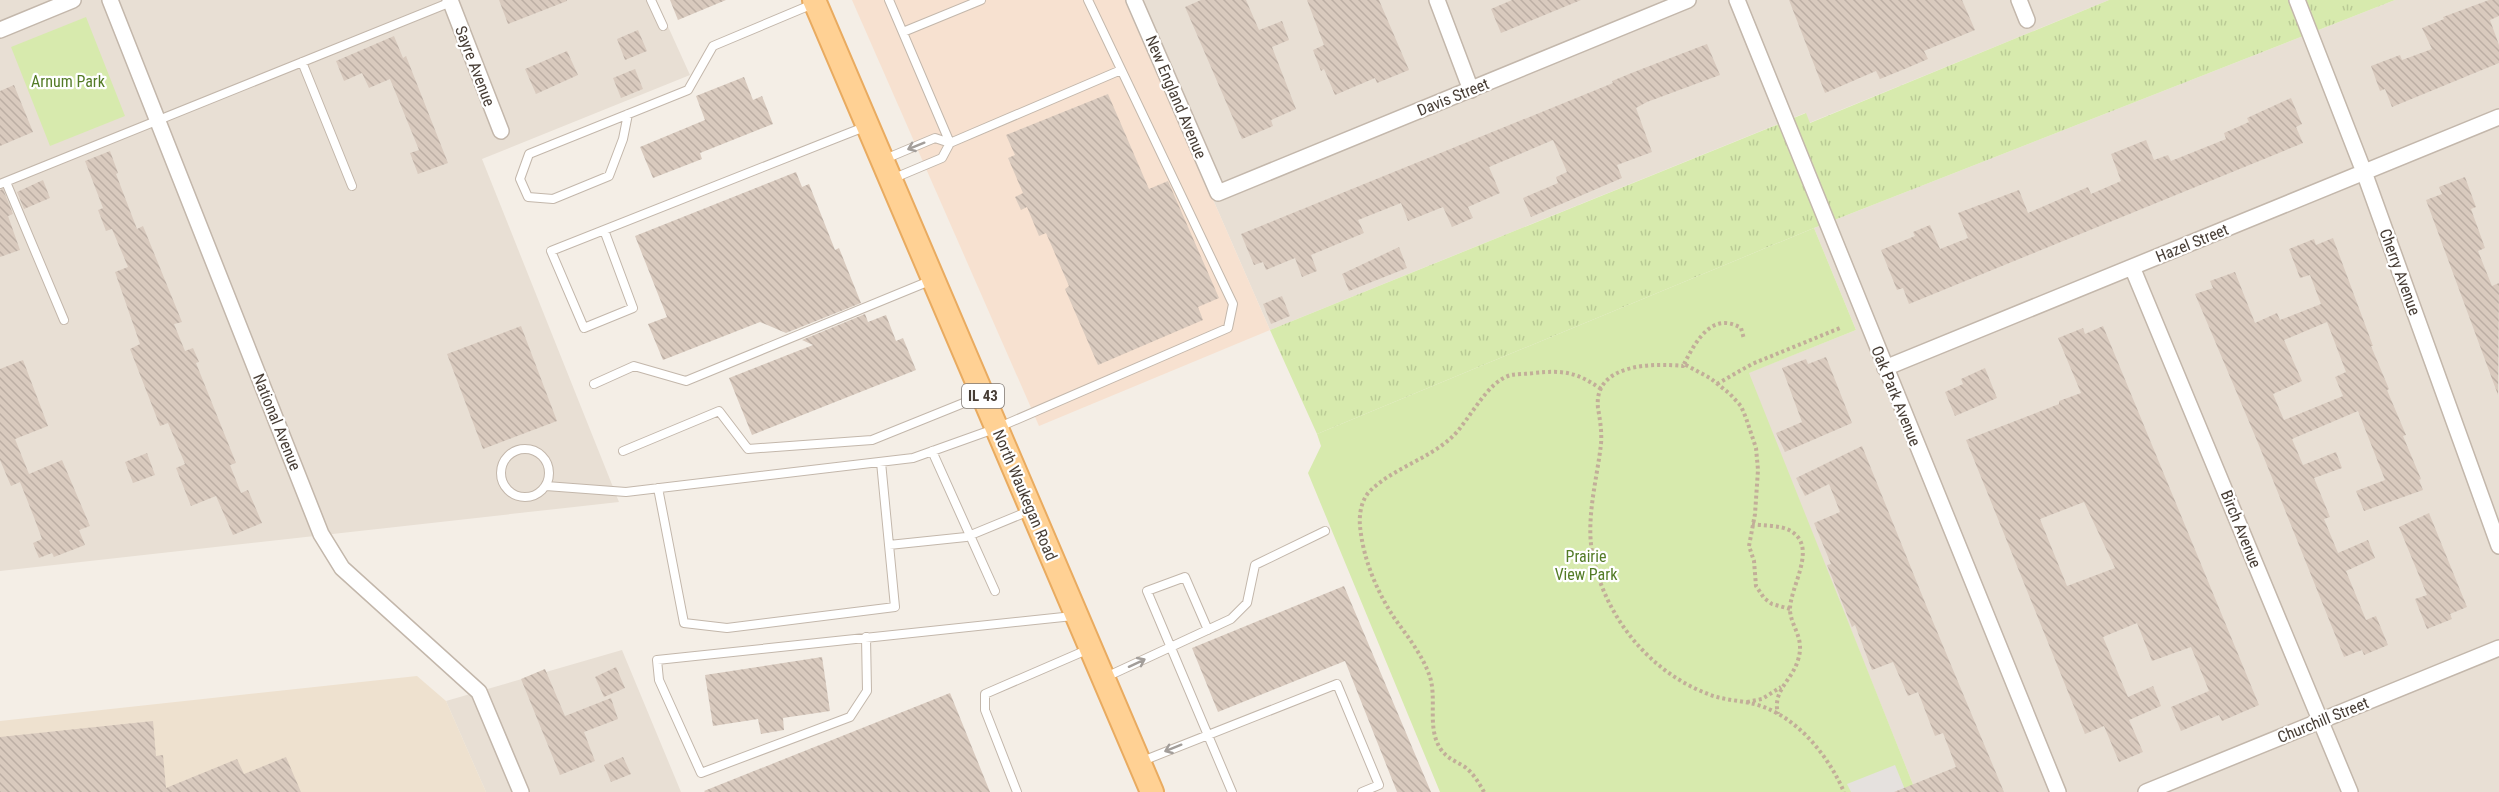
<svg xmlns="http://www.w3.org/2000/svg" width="2499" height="792" viewBox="0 0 2499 792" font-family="'Roboto Condensed',sans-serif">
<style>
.residential{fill:#e8dfd4}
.commercial{fill:#f7e1d0}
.education{fill:#eee1cf}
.grass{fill:url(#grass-tufts)}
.park{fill:#d7eaad}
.parking{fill:#e5e1de}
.building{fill:url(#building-back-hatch);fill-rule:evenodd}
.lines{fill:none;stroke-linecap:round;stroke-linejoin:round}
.service-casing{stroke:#c3b7ab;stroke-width:10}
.minor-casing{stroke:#c3b7ab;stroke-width:18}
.primary-casing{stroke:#e9ab60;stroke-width:26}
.path{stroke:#c2ae99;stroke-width:4;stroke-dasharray:3 3;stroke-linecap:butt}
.service{stroke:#fff;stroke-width:8}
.minor{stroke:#fff;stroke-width:15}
.primary{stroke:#ffd194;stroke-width:22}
.oneway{stroke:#a39e9a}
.labels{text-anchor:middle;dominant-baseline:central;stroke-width:4.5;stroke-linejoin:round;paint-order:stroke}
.shield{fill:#fff;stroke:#7e7772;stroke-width:1.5}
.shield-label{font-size:15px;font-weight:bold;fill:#473d35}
.street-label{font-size:16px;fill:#473d35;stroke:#fff}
.park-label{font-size:16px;fill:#537b26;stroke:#fff}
</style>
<defs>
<pattern id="grass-tufts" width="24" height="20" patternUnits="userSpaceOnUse" patternTransform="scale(1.5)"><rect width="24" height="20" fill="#d7eaad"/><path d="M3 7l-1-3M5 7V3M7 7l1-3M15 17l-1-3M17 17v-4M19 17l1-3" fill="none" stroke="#baca95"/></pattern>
<pattern id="building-back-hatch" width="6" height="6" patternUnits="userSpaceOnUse" patternTransform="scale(1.5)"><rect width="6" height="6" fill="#d9cabe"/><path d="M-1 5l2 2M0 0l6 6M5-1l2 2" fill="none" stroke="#bcaea4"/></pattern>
</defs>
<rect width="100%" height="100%" fill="#f4eee6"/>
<!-- residential -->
<path class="residential" d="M0,0h656l34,75 -208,84 137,343 -619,69z
M1126,0h983l-300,123 -4,-10 -535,217z
M2395,0h104v792h-583l-168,-419 108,-43 -42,-102z
M622,650l59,142h-195l-40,-91z"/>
<!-- commercial -->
<path class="commercial" d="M852,0h274l144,330 -231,96z"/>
<!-- education -->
<path class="education" d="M417,676l29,25 40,91h-486v-71z"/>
<!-- grass -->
<path class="grass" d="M2109,0h286l-581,228 -497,206 -47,-104 536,-217 4,10z"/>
<!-- park -->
<path class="park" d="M86,17l39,99 -75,30 -39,-99z
M1814,228l42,102 -107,43 167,419h-476l-132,-319 13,-27 -4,-12z"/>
<!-- parking -->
<path class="parking" d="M1895,765l11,27h-55l-4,-8z"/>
<!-- building -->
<path class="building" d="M499,0h68v1l-59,23z
M670,0h56l-48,20z
M1201,0h45l13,30 23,-9 7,19 -17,7 24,62 -25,11 2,6 -31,13 -57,-132z
M1307,0h72l30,70 -32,13 -2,-5 -40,17 -11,-26 -3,2 -8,-21 11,-5z
M1512,0h69l-80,33 -10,-24z
M1789,0h173l13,30 -51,21 4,8 -21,9 -27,11 -4,-8 -51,22z
M2489,0h10v16l-9,4 9,25v18l-107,44 -7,-18 -5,2 -9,-25 29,-11 2,5 30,-11 -10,-21 22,-9 -1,-2z
M638,30l9,21 -22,9 -8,-21z
M394,36l9,22 3,-2 42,107 -30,11 -8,-21 9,-3 -29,-71 -21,9 -7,-15 -18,8 -8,-20z
M1707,44l13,31 -73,27 -11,6 16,44 -35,13 5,13 -91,39 -8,-19 35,-15 -2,-6 11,-5 -14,-32 -64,27 11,26 -32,14 5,11 -21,9 -9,-20 -35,14 -7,-18 -43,17 6,13 -53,22 6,16 -15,6 -7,-19 -29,12 -3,-8 -9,3 -13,-31 372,-151 -1,-2 22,-9z
M567,51l11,24 -42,19 -11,-25z
M635,69l8,20 -22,9 -8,-20z
M744,77l9,23 9,-4 11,28 -73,29 2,6 -49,19 -13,-31 65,-27 -9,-24z
M14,85l19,47 -33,14v-55z
M1108,94l41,95 19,-8 51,117 -21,9 5,13 -105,45 -33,-76 4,-3 -23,-53 -7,3 -12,-29 -6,3 -6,-13 8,-4 -15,-35 7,-3 -9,-20z
M2291,98l11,26 -6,3 7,16 -394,161 -6,-16 -6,2 -16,-40 34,-14 -2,-4 17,-7 10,24 28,-11 -10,-25 61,-23 9,23 60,-26 3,7 30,-13 -10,-27 35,-14 8,20 14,-5 3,6 55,-22 -2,-6 25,-11 -2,-4z
M110,151l8,22 -2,1 21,55 6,-3 39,96 -8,2 11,27 8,-3 6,14 -3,1 40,100 -6,2 11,28 7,-3 14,33 -29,12 -17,-39 -25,10 -15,-38 9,-4 -17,-41 -8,3 -30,-77 10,-5 -25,-72 13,-5 -16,-38 -6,2 -8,-21 5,-2 -18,-47z
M796,172l6,15 7,-3 26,66 4,-2 22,55 -75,30 -26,-11 -97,38 -15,-36 19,-7 -32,-81z
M2465,177l11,30 -5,2 14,39 -7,3 14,35 7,-3 -1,112 -72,-195 16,-6 -3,-7z
M43,180l7,18 -26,11 -7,-17z
M3,189l10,25 -5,2 12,34 -20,7v-67z
M2333,238l40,108h-2l18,43 -2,1 19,45 -3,1 18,43 -2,1 4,10 -59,21 -8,-20 29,-11 -27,-69 -66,28 11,26 33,-13 6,16 -28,10 16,39 -6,2 14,34 30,-13 7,18 -29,13 20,49 10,-4 12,29 -24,10 -2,-5 -18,7 -86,-214 -63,-149 18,-6 -3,-7 25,-9 20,51 22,-10 3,7 41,-16 -11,-29 -10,3 -11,-29 25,-10 2,6zM2327,322l19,50 -11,5 8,19 -59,24 -11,-26 29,-13 -18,-41z
M1399,247l8,21 -58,23 -7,-17z
M1282,296l8,20 -19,8 -8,-20z
M865,314l3,8 18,-7 10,26 7,-3 13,32 -164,65 -23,-57 84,-33 -11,-5z
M521,326l36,95 -74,28 -36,-95z
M2103,326l156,379 -37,16 -3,-6 -38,16 -10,-24 38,-16 -18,-44 -39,14 -15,-38 -34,14 25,60 25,-11 8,20 -32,14 14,32 -24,10 -15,-36 -19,8 -119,-294 93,-36v-3l22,-8 -23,-55 25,-10 2,6zM2084,502l31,66 -48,18 -27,-67z
M1826,357l26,66 -67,29 -9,-19 26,-11 -20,-54 24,-9 2,5z
M23,360l25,66 -33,13 14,35 33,-14 28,66 -11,4 6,15 -31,12 -2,-4 -13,5 -6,-15 9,-4 -7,-19 -15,-38 -9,4 -11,-26v-91z
M1985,368l12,30 -42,18 -10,-24 18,-8 -2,-5z
M1862,446l64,159 78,187h-110l62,-25 -13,-34 -8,3 -17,-44 -10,4 -15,-34 -21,8 -17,-45 -3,2 -25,-62 4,-1 -17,-41 26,-11 -11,-28 -24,12 -9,-18z
M147,453l8,22 -22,8 -8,-21z
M2429,513l38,94 -17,7 2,5 -25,10 -12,-30 12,-4 -28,-68z
M1344,586l87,206h-34l-52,-131 -127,51 -26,-64z
M822,657l8,54 -47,7 1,12 -23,4 -3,-15 -45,7 -8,-51z
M616,667l9,21 -21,9 -9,-20z
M545,669l20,47 46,-18 7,21 -34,13 11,29 -35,14 -39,-96z
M950,693l40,99h-285l-1,-1z
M153,721l3,35 7,-1 3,33 71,-29 7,15 42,-17 15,35h-301v-55z
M623,757l8,17 -20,8 -7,-17z"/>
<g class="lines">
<defs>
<path id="service" d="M651,0l12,26
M889,0l61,143
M903,32l78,-32
M302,62l50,124
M628,114l-5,25 -14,37 -56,23 -25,-2 -8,-18 9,-25 159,-64 25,-44 100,-42
M885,159l50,-21 15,5
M892,179l50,-21 8,-15 171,-73
M6,182l58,138
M0,184l451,-182
M604,230l29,78 -49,20 -33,-77 293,-116 23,-9
M594,384l40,-18 52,15 246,-101
M501 473a24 24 0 1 1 48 0a24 24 0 1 1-48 0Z
M623,451l96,-40 29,38 124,-9 109,-44
M932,451l63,140
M546,486l80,6 287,-34 84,-30 231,-100 5,-24 -145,-304
M658,488l26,135 43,5 168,-21 -14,-145
M889,545l77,-8 63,-26
M1208,630l-23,-53 -38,14 85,201
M866,637l1,54 -17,26 -149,56 -42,-93 -2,-20 416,-44
M1106,677l125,-58 16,-16 8,-38 70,-34
M1140,762l197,-78 42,101 -17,7
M1017,792l-32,-82v-16l104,-45"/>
<path id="minor" d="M110,0l211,534 21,34 137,124 42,100
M450,0l51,131
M1134,0l84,193 470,-193
M1437,0l34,90
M1737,0l321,792
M2019,0l8,20
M2297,0l67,172 135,374
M0,30l73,-30
M2132,267l218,525
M1885,368l614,-251
M2146,792l353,-144"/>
<path id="primary" d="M814,0l338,792"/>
</defs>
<!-- service casing -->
<use href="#service" class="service-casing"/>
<!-- minor casing -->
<use href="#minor" class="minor-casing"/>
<!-- primary casing -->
<use href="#primary" class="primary-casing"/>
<!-- path -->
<path class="path" d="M1684,364c12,-23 28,-53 57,-36l3,11
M1717,384l35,-20 88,-36
M1752,524c11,2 27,1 37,6 31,16 0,57 1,81 2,18 15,27 8,49 -6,21 -26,30 -20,54
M1790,609l-18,-5 -8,-6 -8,-12 -2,-25 -5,-15 6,-32 3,-44 -2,-22 -10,-30 -5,-12 -11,-12 -20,-16 -26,-14 -1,2c-29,-3 -90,-3 -85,42 2,12 4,24 3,36 -4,36 -16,76 -8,113 13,61 57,115 115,137 17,7 35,6 53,12 38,13 68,51 83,86
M1747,702l15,-3 19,-12
M1484,792c-5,-9 -11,-19 -19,-25 -9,-6 -18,-8 -25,-19 -13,-21 -3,-48 -10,-71 -7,-21 -22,-40 -35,-58 -18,-27 -32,-60 -35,-93 -1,-11 1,-25 9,-34 22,-23 60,-33 83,-55 18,-17 35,-56 59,-62 7,-1 15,-1 23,-2 29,-3 43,-1 67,16"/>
<!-- service -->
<use href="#service" class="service"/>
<!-- minor -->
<use href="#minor" class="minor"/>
<!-- primary -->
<use href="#primary" class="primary"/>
</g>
<!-- one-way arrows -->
<defs><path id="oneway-shaft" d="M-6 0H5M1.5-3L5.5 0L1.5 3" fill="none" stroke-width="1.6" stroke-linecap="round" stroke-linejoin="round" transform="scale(1.5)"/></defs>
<g class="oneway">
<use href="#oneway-shaft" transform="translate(916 146) rotate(158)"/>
<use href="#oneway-shaft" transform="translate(1137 663) rotate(-25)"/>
<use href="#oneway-shaft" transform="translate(1173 748) rotate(158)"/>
</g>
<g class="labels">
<!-- shield labels -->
<rect class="shield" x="962" y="384" width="42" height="24" rx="4.5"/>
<g class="shield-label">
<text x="983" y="396">IL 43</text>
</g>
<!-- street labels -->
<g class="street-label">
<text transform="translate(475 66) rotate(69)">Sayre Avenue</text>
<text transform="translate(1176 97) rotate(67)">New England Avenue</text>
<text transform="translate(1453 97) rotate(-22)">Davis Street</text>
<text transform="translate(2192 243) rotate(-22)">Hazel Street</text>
<text transform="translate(2400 272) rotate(70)">Cherry Avenue</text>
<text transform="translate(1896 396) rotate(68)">Oak Park Avenue</text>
<text transform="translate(277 422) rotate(68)">National Avenue</text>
<text transform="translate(1025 495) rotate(67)">North Waukegan Road</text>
<text transform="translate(2241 529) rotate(68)">Birch Avenue</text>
<text transform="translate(2323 720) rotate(-22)">Churchill Street</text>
</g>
<!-- park labels -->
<g class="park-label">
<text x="68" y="81">Arnum Park</text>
<text x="1586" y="556">Prairie<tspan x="1586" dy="18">View Park</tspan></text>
</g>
</g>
</svg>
